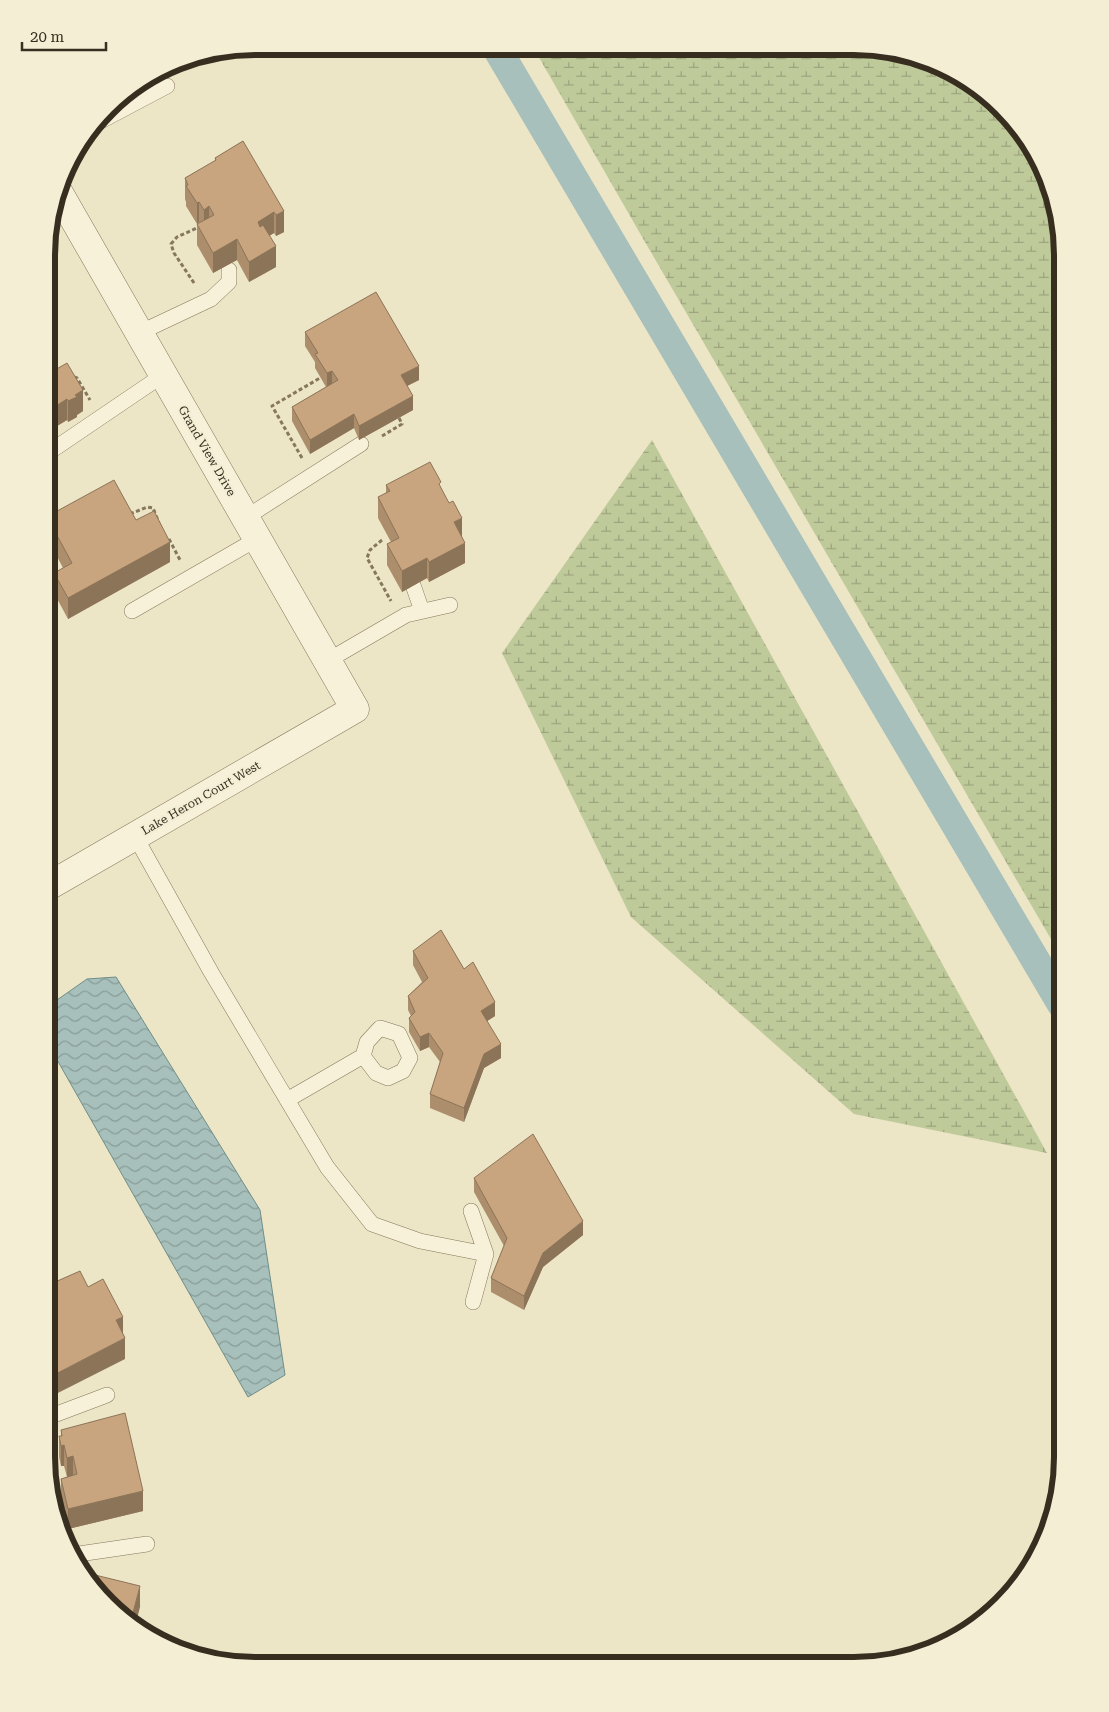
<svg xmlns="http://www.w3.org/2000/svg" width="1109" height="1712" viewBox="0 0 1109 1712" font-family="'Roboto Serif',serif">
<style>
.wetland{fill:url(#wetland-marsh)}
.water{fill:url(#water-waves);stroke:#6e8e89}
.lines{fill:none;stroke-linecap:round;stroke-linejoin:round}
.canal{stroke:#a7c0bb;stroke-width:29}
.service-casing{stroke:#86775d;stroke-width:16}
.minor-casing{stroke:#86775d;stroke-width:29}
.path{stroke:#86775d;stroke-width:3;stroke-dasharray:4 2.5;stroke-linecap:butt}
.service{stroke:#f7f1d9;stroke-width:15}
.minor{stroke:#f7f1d9;stroke-width:28}
.wall{fill:#ac8e6c}
.shaded-wall{fill:#8c7458}
.building{fill:#c8a57e;stroke:#8c7458}
.labels{text-anchor:middle;dominant-baseline:central;stroke-width:4.5;stroke-linejoin:round;paint-order:stroke}
.street-label{font-size:12px;fill:#372e20;stroke:#f4eed5}
.rim{fill:none;stroke:#372e20;stroke-width:6}
</style>
<defs>
<pattern id="wetland-marsh" width="20" height="14" patternUnits="userSpaceOnUse" patternTransform="scale(1.25)"><rect width="20" height="14" fill="#bfca9a"/><path d="M1 5h8M5 5V1M11 12h8M15 12V8" fill="none" stroke="#9ca47d"/></pattern>
<pattern id="water-waves" width="16" height="10" patternUnits="userSpaceOnUse" patternTransform="scale(1.25)"><rect width="16" height="10" fill="#a7c0bb"/><path d="M0 5q4-4 8 0t8 0" fill="none" stroke="#899c98"/></pattern>
</defs>
<rect width="100%" height="100%" fill="#ece5c6"/>
<!-- wetland -->
<path class="wetland" d="M533,47l349,1 52,14 47,27 38,39 28,47 16,80 -1,703 -417,-716z
M652,440l395,713 -193,-39 -223,-197 -129,-264z"/>
<!-- water -->
<path class="water" d="M116,977l144,233 25,165 -37,22 -201,-355v-35l40,-28z"/>
<g class="lines">
<!-- canal -->
<path class="canal" d="M496,47l566,958"/>
<defs>
<path id="service" d="M99,122l68,-36
M139,333l72,-34 18,-17v-12
M48,453l115,-78
M245,518l116,-74
M413,585l9,26
M132,611l125,-72
M327,661l79,-46 44,-10
M135,836l76,136 116,195 45,57 48,17 66,13
M287,1100l76,-44 4,-14 13,-14 19,6 11,24 -7,13 -15,7 -12,-5 -13,-17
M471,1211l15,43 -13,48
M46,1418l61,-23
M72,1555l75,-11"/>
<path id="minor" d="M47,887l308,-178 -296,-516"/>
</defs>
<!-- service casing -->
<use href="#service" class="service-casing"/>
<!-- minor casing -->
<use href="#minor" class="minor-casing"/>
<!-- path -->
<path class="path" d="M194,283l-20,-30 -3,-9 6,-7 22,-10
M48,368l11,2
M74,377l3,1 13,22
M382,436l20,-12 -3,-6
M302,458l-30,-52 48,-28
M130,514l17,-7 6,1 6,15
M169,539l11,21
M382,540l-12,10 -3,8 24,43"/>
<!-- service -->
<use href="#service" class="service"/>
<!-- minor -->
<use href="#minor" class="minor"/>
</g>
<!-- wall -->
<path class="wall" d="M243,141l41,91 -8,4 -2,-3 -5,3 7,31 -27,15 -12,-22 -24,13 -16,-28v-21l2,-1v-1l-2,2 -11,-18v-4l-1,-3v-21l30,-17v-3z
M305,332l114,48 -12,6 6,24 -54,30 -5,-12 -44,26 -18,-33v-14l34,-20 -11,-19v-6l-10,-16z
M48,374l35,37 -6,4v2l-9,5 -1,-2 -10,6v2l-8,5 -1,-2z
M386,485l55,4 21,48 3,26 -36,19 -2,-4 -25,14 -15,-27v-21l4,-2 -13,-24v-21l8,-4z
M48,516l88,4 34,42 -102,57 -14,-26v-20l9,-5 -15,-29z
M413,951l51,18 31,47 -8,5 14,37 -17,10 -20,54 -34,-14v-14l10,-32 -11,-15 -9,4 -11,-19v-14l2,-2 -3,-6v-14l14,-14 -9,-17z
M474,1178l109,57 -40,32 -19,43 -33,-18v-14l13,-32 -30,-54z
M61,1430l82,81 -75,18 -7,-30v-20l6,-2 -3,-11h-3l-2,-9v-21h2z"/>
<!-- shaded-wall -->
<path class="shaded-wall" d="M199,202v20l-2,2v-21z
M209,206v21l-5,3v-20z
M284,211v21l-8,4v-21z
M274,212v21l-16,10v-21z
M237,239v21l-24,13v-20z
M276,246v21l-27,15v-20z
M419,366v14l-18,9v-14z
M332,371v14l-5,2v-14z
M83,390v21l-6,4v2l-9,5v-21l7,-6z
M413,396v14l-54,30v-14z
M67,399v21l-10,6v2l-8,5v-21l7,-6z
M354,414v14l-44,26v-14z
M51,452v14l-3,1v-14z
M462,518v20l-8,-16z
M170,542v20l-102,57v-21z
M465,543v20l-36,19v-20z
M427,558v20l-25,14v-21z
M495,1002v14l-14,9v-14z
M429,1033v14l-9,4v-14z
M501,1044v14l-17,10 -20,54v-14l20,-54z
M583,1221v14l-40,32 -19,43v-14l19,-43z
M123,1317v20l-7,-17z
M125,1338v21l-79,40v-20z
M64,1445v21h-3v-20z
M73,1456v21l-6,1v-20z
M143,1491v20l-75,18v-20z
M140,1586v21l-5,20 -5,-3z"/>
<!-- building -->
<path class="building" d="M243,141l41,70 -8,4 -2,-3 -16,10 2,5 3,-2 13,21 -27,16 -12,-23 -24,14 -16,-29 17,-9 -5,-9 -5,4 -5,-8 -2,1 -11,-17 2,-1 -3,-7 31,-18 -1,-2z
M376,292l43,74 -18,9 12,21 -54,30 -5,-12 -44,26 -18,-33 46,-27 -6,-9 -5,2 -12,-19 3,-1 -13,-21z
M67,363l16,27 -8,5 2,2 -9,4 -1,-2 -11,7 1,2 -8,4 -1,-2v-36z
M48,447l3,5 -3,1z
M430,462l11,20 -2,2 10,19 4,-2 9,17 -8,4 11,21 -36,19 -2,-4 -25,13 -15,-27 12,-6 -21,-41 12,-6 -4,-6z
M114,480l22,40 18,-9 16,31 -102,56 -14,-25 18,-10 -24,-44v-3z
M441,930l23,39 9,-7 22,40 -14,9 20,33 -17,10 -20,54 -34,-14 13,-41 -14,-20 -9,4 -11,-19 6,-6 -7,-16 20,-18 -15,-27z
M533,1134l50,87 -40,32 -19,43 -33,-18 16,-40 -33,-60z
M80,1271l8,16 15,-8 20,38 -7,3 9,18 -79,41v-37l3,-1 -3,-4v-51z
M125,1413l18,78 -75,18 -7,-30 16,-5 -4,-18 -6,2 -3,-13 -3,1 -2,-10h3l-1,-6z
M91,1574l49,12 -10,38 -40,-40 -5,-7 5,2z"/>
<g class="labels">
<!-- street labels -->
<g class="street-label">
<text transform="translate(207 451) rotate(60)">Grand View Drive</text>
<text transform="translate(201 798) rotate(-30)">Lake Heron Court West</text>
</g>
</g>
<!-- crop -->
<path d="M0 0H1109V1712H0ZM255 55H854A200 200 0 0 1 1054 255V1457A200 200 0 0 1 854 1657H255A200 200 0 0 1 55 1457V255A200 200 0 0 1 255 55Z" fill="#f4eed5" fill-rule="evenodd"/>
<path class="rim" d="M255 55H854A200 200 0 0 1 1054 255V1457A200 200 0 0 1 854 1657H255A200 200 0 0 1 55 1457V255A200 200 0 0 1 255 55Z"/>
<!-- scale -->
<path d="M22 42v8h84v-8" fill="none" stroke="#372e20" stroke-width="2.5"/>
<text x="30" y="42" font-size="15" fill="#372e20" stroke="#f4eed5" stroke-width="4" paint-order="stroke">20 m</text>
</svg>
